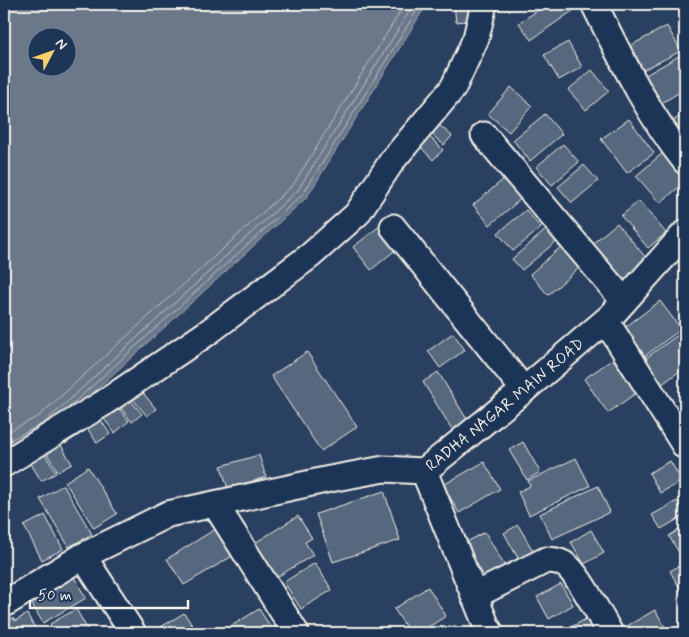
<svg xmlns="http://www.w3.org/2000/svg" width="689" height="637" viewBox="0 0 689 637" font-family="Mynerve,sans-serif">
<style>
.water{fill:#6a788a;stroke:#a1a8b0;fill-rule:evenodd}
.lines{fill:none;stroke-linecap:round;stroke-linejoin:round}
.shore{stroke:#bdc1c2;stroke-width:1}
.building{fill:#56677d;stroke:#f4f1e8}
.minor-casing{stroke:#f4f1e8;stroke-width:29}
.minor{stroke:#1d3557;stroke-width:25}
.labels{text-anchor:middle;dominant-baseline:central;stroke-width:5;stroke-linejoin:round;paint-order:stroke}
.street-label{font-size:16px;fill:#f4f1e8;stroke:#1d3557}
</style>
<rect width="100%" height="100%" fill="#2a4060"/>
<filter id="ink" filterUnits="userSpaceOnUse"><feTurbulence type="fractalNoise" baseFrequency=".02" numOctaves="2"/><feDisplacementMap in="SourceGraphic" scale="10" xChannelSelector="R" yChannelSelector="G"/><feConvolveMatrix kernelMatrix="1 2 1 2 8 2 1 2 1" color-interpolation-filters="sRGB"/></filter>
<g filter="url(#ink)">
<!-- water -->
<path class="water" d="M4,4h423l-120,193 -257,235 -46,23zM38,38h30v30h-30z"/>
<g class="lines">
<!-- shore -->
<path class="shore" d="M68,408l235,-214 118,-190
M4,434l35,-18 254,-231 112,-181
M4,443l40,-20 254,-233 116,-186"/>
</g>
<!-- building -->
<path class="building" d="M454,4h21l1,16 -20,2z
M547,4h29l2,3 -47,33 -12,-17z
M667,26l14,25 -38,19 -13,-24z
M568,42l14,25 -23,13 -15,-25z
M684,53l1,3v33l-25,15 -16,-28z
M592,70l17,21 -23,19 -18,-20z
M511,87l21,19 -23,26 -21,-18z
M685,112v30l-14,-19z
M545,114l17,20 -32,27 -17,-21z
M432,119l20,17 -8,9 -20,-17z
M629,119l25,34 -27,20 -26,-34z
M425,132l18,18 -10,10 -18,-19z
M563,144l16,18 -27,23 -16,-18z
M666,150l19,23v9l-25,21 -24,-27z
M584,165l14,16 -26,22 -14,-16z
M505,178l17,20 -32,27 -17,-20z
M639,201l27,32 -18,15 -27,-32z
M526,210l15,18 -28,23 -15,-18z
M617,223l35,42 -25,21 -35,-42z
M381,225l18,22 -28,23 -18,-23z
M548,228l10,12 -36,30 -10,-11z
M562,246l18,21 -32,28 -18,-21z
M660,301l21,28 -36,27 -21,-28z
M453,333l12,17 -25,18 -12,-17z
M679,334l6,8v25l-24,18 -18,-25z
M307,352l50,75 -36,24 -50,-75z
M613,359l23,34 -28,20 -24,-34z
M438,372l33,54 -15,10 -33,-54z
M140,389l16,20 -9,7 -17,-20z
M127,396l15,18 -10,8 -15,-19z
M114,402l15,19 -14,12 -15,-19z
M96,413l14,21 -13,9 -14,-21z
M78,421l7,10 -20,13 -6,-10z
M55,435l17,29 -14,8 -17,-28z
M523,442l17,30 -13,8 -18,-30z
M40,446l16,27 -15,8 -15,-26z
M259,455l7,22 -38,12 -7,-23z
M576,458l14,28 -61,29 -11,-23 12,-6 -2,-5z
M670,461l12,20 -22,12 -11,-20z
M484,462l16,27 -41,24 -16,-28z
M88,467l29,47 -23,14 -29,-46z
M63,485l29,49 -23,13 -29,-48z
M598,486l12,26 -58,27 -12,-25z
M384,491l16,49 -67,22 -17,-48z
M677,501l8,14 -24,14 -9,-14z
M45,515l18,34 -21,11 -18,-34z
M298,516l14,22 -7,4 8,13 -36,22 -22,-34z
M518,525l15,26 -14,9 -15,-27z
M685,526v21l-7,4 -9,-15z
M217,528l17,27 -50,30 -17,-26z
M591,530l13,23 -20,11 -13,-22z
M485,532l21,36 -20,12 -21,-37z
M685,562v28l-3,2 -12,-21z
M315,563l17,27 -31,19 -17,-27z
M72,574l14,24 -43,25 -14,-24z
M561,584l12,21 -24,14 -12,-22z
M428,587l18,29 -27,17h-9l-16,-24z
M76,609l13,23 -3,1h-31l-5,-9z
M259,609l14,22 -5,2h-48z
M655,610l13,22 -46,1 -2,-3z
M184,613l13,20h-46z
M27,614l11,19h-34v-10l9,-5 2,3z
M586,619l8,14h-34z"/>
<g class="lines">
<defs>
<g id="minor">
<path d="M594,4c27,54 53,109 91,157"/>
<path d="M484,135l140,166"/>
<path d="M393,227l131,163"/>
<path d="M606,321l79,125"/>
<path d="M4,464l98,-60 105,-71 104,-78 46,-41 35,-53 61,-73 23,-50 8,-34"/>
<path d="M215,504l81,129"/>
<path d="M83,556l50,77"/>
<path d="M474,596l72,-36c8,0 16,1 22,7 13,12 32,49 42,66"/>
<path d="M4,604l79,-48 85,-42 162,-35 54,-10 40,2"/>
<path id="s1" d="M491,633l-4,-6 -63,-156 100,-81 87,-74 74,-83"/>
</g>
</defs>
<!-- minor casing -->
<use href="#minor" class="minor-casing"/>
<!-- minor -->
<use href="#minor" class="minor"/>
</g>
</g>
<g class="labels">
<!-- street labels -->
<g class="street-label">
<text stroke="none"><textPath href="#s1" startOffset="280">RADHA NAGAR MAIN ROAD</textPath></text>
</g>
</g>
<!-- margin -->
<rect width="689" height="637" fill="none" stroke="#1d3557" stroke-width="20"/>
<rect x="10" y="10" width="669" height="617" fill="none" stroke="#f4f1e8" stroke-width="2" filter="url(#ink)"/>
<!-- north arrow -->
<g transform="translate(52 52) rotate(49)"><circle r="24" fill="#1d3557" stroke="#738091"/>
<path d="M0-4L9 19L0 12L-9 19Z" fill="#ffd166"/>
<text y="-8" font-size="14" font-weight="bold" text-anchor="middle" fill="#f4f1e8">N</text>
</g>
<!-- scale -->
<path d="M30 600v8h158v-8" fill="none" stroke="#f4f1e8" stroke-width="2.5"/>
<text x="38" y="600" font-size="15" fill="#f4f1e8" stroke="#1d3557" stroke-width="4" paint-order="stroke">50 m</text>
</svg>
